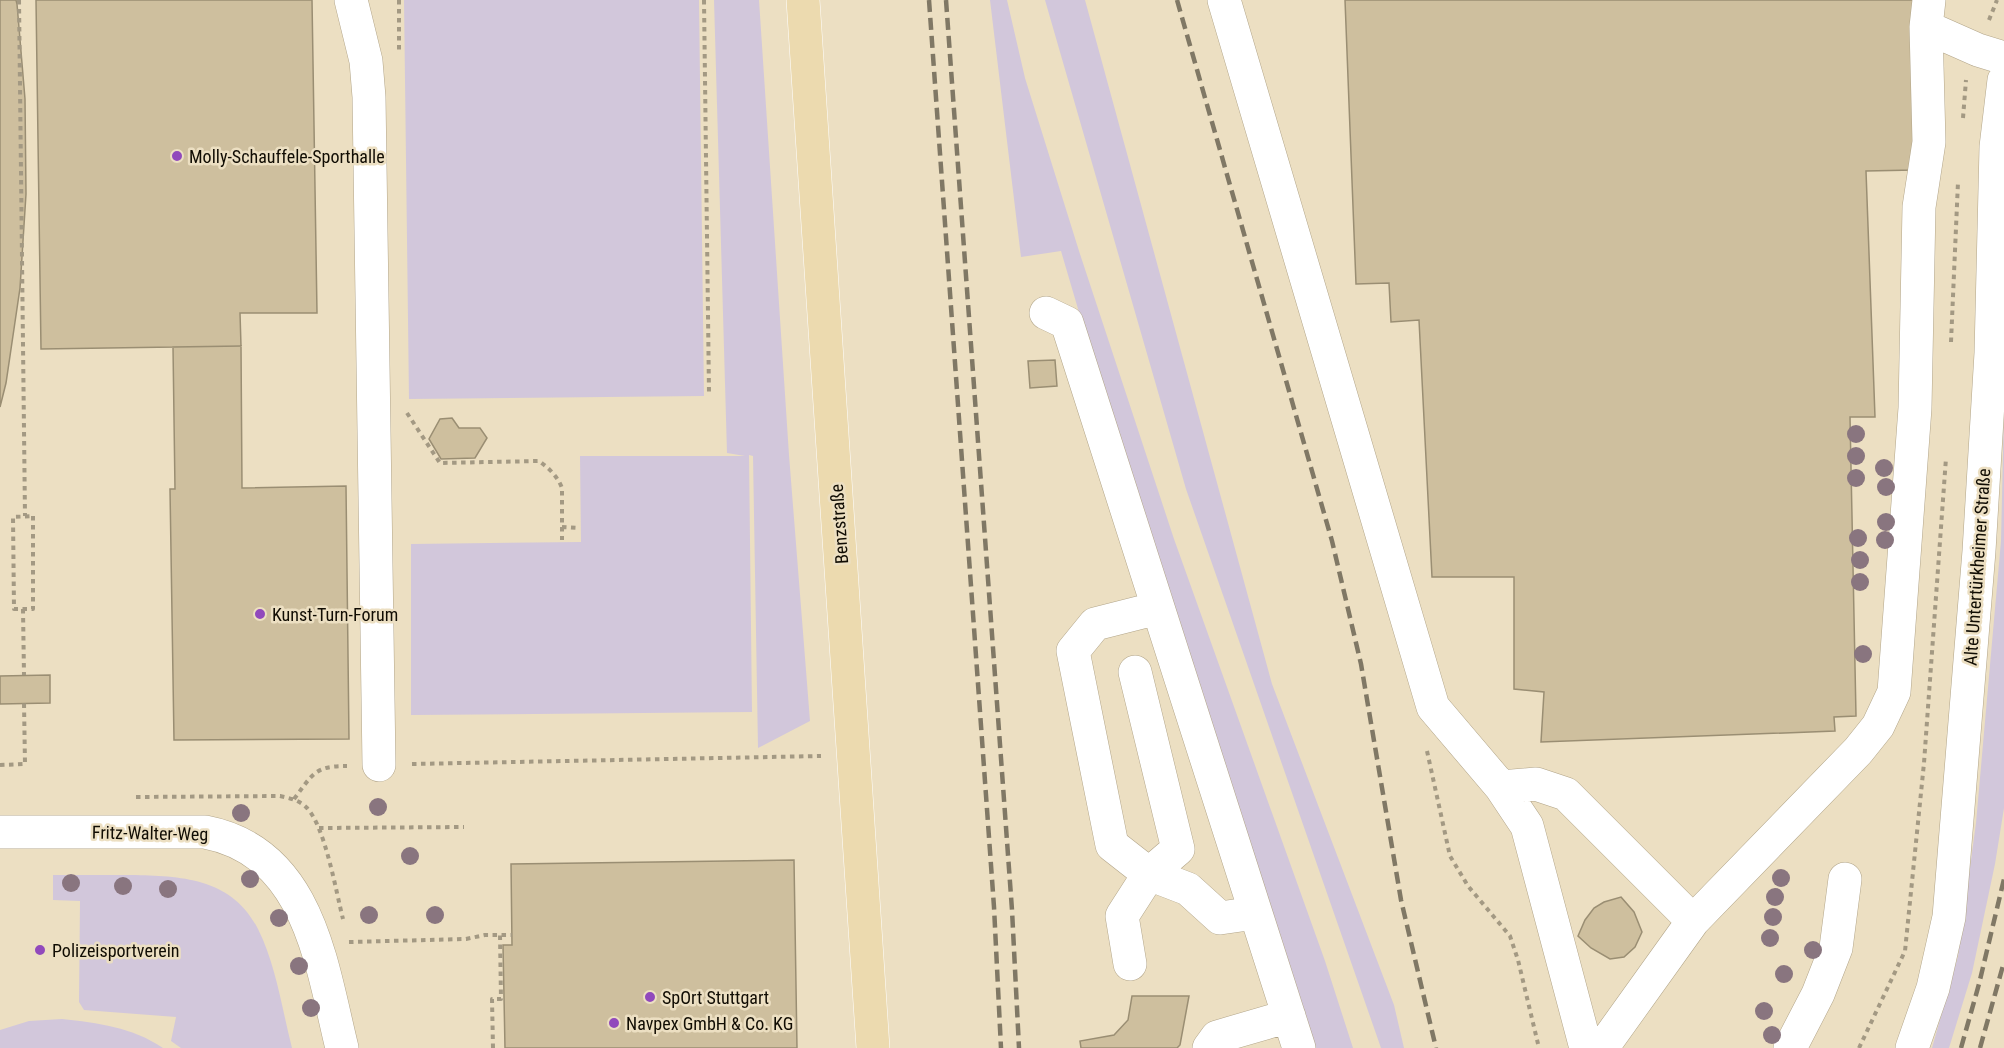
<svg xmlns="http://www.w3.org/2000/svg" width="2004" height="1048" viewBox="0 0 2004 1048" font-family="'Roboto Condensed',sans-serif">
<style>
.green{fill:#d2c7db}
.building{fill:#cebf9e;stroke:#9a8e73;stroke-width:1.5}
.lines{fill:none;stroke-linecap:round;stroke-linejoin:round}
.minor-casing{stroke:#b2a589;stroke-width:34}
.major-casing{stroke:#fff;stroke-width:34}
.path{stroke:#a39983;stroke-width:4;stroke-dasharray:4.5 4.5;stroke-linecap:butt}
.minor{stroke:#fff;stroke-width:33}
.major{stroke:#ecdaaf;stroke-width:33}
.rail{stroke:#807865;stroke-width:4.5;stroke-dasharray:12 6;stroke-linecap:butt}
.tree{fill:#89757f}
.poi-dot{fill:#9149bc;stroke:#ecdfc2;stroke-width:2}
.labels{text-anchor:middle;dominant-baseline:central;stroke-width:5;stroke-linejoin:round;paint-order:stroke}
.poi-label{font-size:18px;fill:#100c03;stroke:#ecdfc2;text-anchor:start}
.street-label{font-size:18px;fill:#100c03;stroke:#ecdfc2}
</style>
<rect width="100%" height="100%" fill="#ecdfc2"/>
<!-- green -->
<path class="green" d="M404,0h295l5,396 -295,3z
M714,0h45l30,455 21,266 -52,27 -5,-292 -4,-1 3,257 -341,3v-171l170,-2 -1,-86h165l-18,-3z
M990,0h17l18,78 54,173 95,288 151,422 28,87h-40l-162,-491 -90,-306 -40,6z
M1045,0h40l187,684 122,321 10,43h-23l-195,-559z
M2004,409v399l-9,56 -23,109 -23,75h-17l26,-92 18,-133 25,-282z
M53,875c26,0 52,0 78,0 51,1 101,3 127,54 18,36 24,80 34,119h-111l-10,-7 5,-24 -92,-7 -5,-8 1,-101 -27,-1z
M62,1019c36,4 70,8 101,29h-163v-18l29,-9z"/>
<!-- building -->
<path class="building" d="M0,0h16l1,4 8,95 1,95 -6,94 -14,95 -6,24z
M36,0h276l5,313h-77l1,33 -200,3z
M1345,0h572l-3,170 -48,1 9,246h-25l6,299 -22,1 1,14 -294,11 3,-50 -30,-3v-112h-82l-13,-257 -28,2 -2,-39 -33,1z
M241,346l1,142 104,-2 3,253 -175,1 -4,-251h5l-2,-142z
M1055,360l2,26 -27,2 -2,-27z
M452,418l7,10h21l7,10 -12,20 -34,1 -12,-20 11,-20z
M50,675v28l-50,1v-28z
M794,860l3,188h-292l-2,-103h9l-1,-81z
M1621,897l13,15 8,20 -7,15 -11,10 -14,2 -19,-11 -13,-12 7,-16 9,-12 10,-6z
M1132,996h57l-9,49 -3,3h-96l-1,-7 34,-6 14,-15z"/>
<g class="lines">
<defs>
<path id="minor" d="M351,0l15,61 3,36 10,668
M1224,0l209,707 68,80 26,39 59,222
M1926,27l52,23 26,8
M1046,313l21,10 232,725
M1158,608l-63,16 -22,27 39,194 37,29 39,15 32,29 35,-5
M1501,787l35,-3 30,10 127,127
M0,832h205c104,20 116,131 137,216
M1130,964l-8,-48 27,-42 29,-25 -43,-177
M1209,1048l8,-11 72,-21
M1602,1048l91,-127 165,-170 20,-25 16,-34 21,-284 4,-201 10,-65 -3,-115 3,-27
M1790,1048l28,-54 18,-46 9,-69
M1912,1048l21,-60 16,-71 30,-366 12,-198 5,-206 8,-67"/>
<path id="major" d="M803,0l70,1048"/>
</defs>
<!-- minor casing -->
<use href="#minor" class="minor-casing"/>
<!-- major casing -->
<use href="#major" class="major-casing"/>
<!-- path -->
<path class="path" d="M19,0l6,516
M399,0v53
M704,0l5,393
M1989,20l8,-20
M1963,118l3,-38
M1951,342l7,-160
M407,413l33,50 99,-2c10,7 19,16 23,27v52
M33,516v93h-19l-1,-92z
M562,527l17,1
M23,609l1,66
M1427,751l23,105 18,30 42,50 8,24 21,88
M412,764l409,-8
M0,765l25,-1 -1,-61
M136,797l144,-1c9,2 19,4 26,11 19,18 30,85 37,112
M294,799c19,-25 20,-33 53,-33
M319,828l145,-1
M349,942l117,-3 19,-4h27
M493,1048l-1,-49h9l-1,-64
M1859,1048l46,-97 19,-188 22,-305"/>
<!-- minor -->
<use href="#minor" class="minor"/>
<!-- major -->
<use href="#major" class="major"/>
<!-- rail -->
<path class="rail" d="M929,0l65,907 7,141
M946,0l66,910 7,138
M1177,0l155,541 29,123 40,236 35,148
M1961,1048l18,-64 25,-105
M1980,1048l24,-86"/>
</g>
<!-- trees -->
<g class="tree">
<circle cx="1856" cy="434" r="9"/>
<circle cx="1856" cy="456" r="9"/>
<circle cx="1884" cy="468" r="9"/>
<circle cx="1856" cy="478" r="9"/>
<circle cx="1886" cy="487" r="9"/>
<circle cx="1886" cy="522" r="9"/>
<circle cx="1858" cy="538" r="9"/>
<circle cx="1885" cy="540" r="9"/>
<circle cx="1860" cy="560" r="9"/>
<circle cx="1860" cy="582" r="9"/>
<circle cx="1863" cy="654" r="9"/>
<circle cx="378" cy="807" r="9"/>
<circle cx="241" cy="813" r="9"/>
<circle cx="410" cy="856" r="9"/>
<circle cx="1781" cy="878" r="9"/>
<circle cx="250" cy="879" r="9"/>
<circle cx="71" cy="883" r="9"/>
<circle cx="123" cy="886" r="9"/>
<circle cx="168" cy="889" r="9"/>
<circle cx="1775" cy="897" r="9"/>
<circle cx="369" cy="915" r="9"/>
<circle cx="435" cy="915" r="9"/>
<circle cx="1773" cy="917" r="9"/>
<circle cx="279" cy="918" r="9"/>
<circle cx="1770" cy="938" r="9"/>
<circle cx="1813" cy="950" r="9"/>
<circle cx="299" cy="966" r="9"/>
<circle cx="1784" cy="974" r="9"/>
<circle cx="311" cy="1008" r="9"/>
<circle cx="1764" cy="1011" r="9"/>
<circle cx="1772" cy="1035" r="9"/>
</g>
<!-- markers -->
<g class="poi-dot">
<circle cx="177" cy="156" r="6"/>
<circle cx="260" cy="614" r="6"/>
<circle cx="40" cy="950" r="6"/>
<circle cx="650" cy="997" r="6"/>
<circle cx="614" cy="1023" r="6"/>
</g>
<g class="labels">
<!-- poi labels -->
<g class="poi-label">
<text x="189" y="156">Molly-Schauffele-Sporthalle</text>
<text x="272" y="614">Kunst-Turn-Forum</text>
<text x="52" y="950">Polizeisportverein</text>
<text x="662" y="997">SpOrt Stuttgart</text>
<text x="626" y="1023">Navpex GmbH &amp; Co. KG</text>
</g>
<!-- street labels -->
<g class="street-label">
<text transform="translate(839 524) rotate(-94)">Benzstraße</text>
<text transform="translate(1977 567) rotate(-86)">Alte Untertürkheimer Straße</text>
<text transform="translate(150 833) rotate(1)">Fritz-Walter-Weg</text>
</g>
</g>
</svg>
